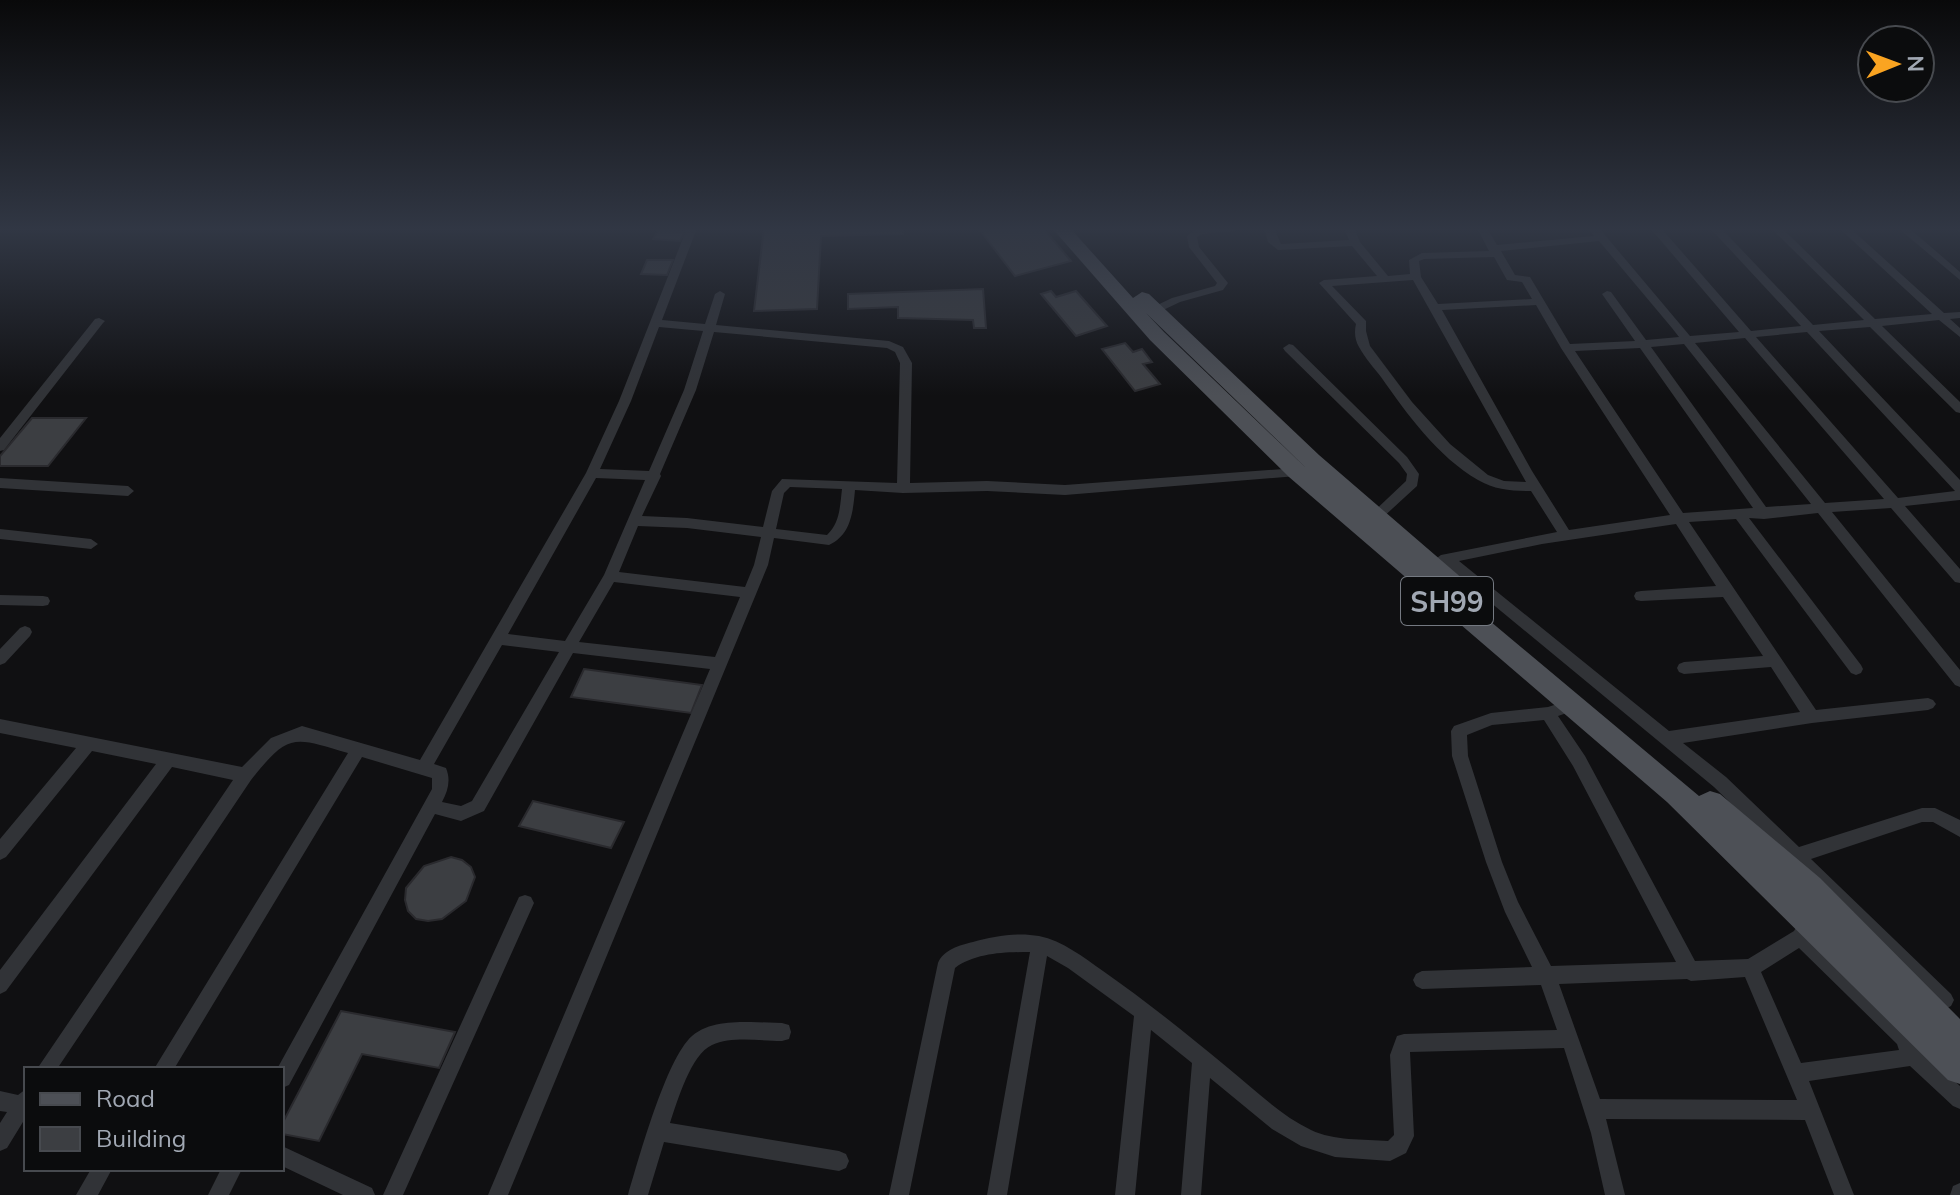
<svg xmlns="http://www.w3.org/2000/svg" width="1960" height="1195" viewBox="0 0 1960 1195" font-family="Mulish,sans-serif">
<style>
.building{fill:#3c3e42;stroke:#2a2a2e;stroke-width:2}
.lines{fill:none;stroke-linecap:round;stroke-linejoin:round}
.street{fill:#313337;fill-rule:evenodd}
.primary{fill:#4d5056;fill-rule:evenodd}
.labels{text-anchor:middle;dominant-baseline:central;stroke-width:6;stroke-linejoin:round;paint-order:stroke}
.shield{fill:#0b0c0d;stroke:#747981;stroke-width:2}
.shield-label{font-size:28px;font-weight:bold;fill:#a1a8b3}
</style>
<rect width="100%" height="100%" fill="#101012"/>
<!-- building -->
<path class="building" d="M764,228h139v6l-82,2 -4,73 -63,2z
M1043,228l28,33 -56,15 -36,-47z
M658,230l27,2 -5,9 -27,-2z
M647,260h26l-6,15 -26,-1z
M983,289l3,39h-12l-1,-8 -75,-2v-11l-50,2v-15z
M1051,291l5,6 20,-6 31,35 -31,10 -35,-42z
M1125,343l8,9 9,-3 10,13 -9,2 17,20 -25,7 -33,-42z
M32,418h54l-38,48h-48v-10z
M584,669l118,16 -11,28 -120,-16z
M533,801l91,21 -13,26 -92,-22z
M451,857l11,3 9,7 4,10 -9,24 -24,18 -14,2 -12,-2 -8,-8 -3,-11 1,-12 18,-22z
M341,1011l114,21 -16,36 -77,-14 -43,87 -37,-7v-10z"/>
<g class="lines">
<!-- street -->
<path class="street" d="M687,228h10l-35,92 43,4 10,-30 5,-3 5,3 -9,31 173,16 14,6 9,16 -2,120 77,-2 78,4 232,-17 6,4 -6,4 -232,19 -78,-4 -84,2 -48,-3c-2,22 -4,45 -26,55l-55,-7 -6,27 -260,630h-20l222,-526 -137,-16 -89,158 -23,10 -26,-7 -146,271 -7,3v-19h-5l155,-280v-11l-70,-21 -188,312h-20l194,-316c-55,-16 -59,-21 -97,27l-194,289h-20l196,-289 -61,-13 -166,224 -6,3v-24l156,-206 -64,-13 -86,106 -6,3v-21l76,-91 -76,-15v-14l242,48 29,-29 31,-12 118,34 166,-287 33,-72zM659,327l44,4 -19,59 -35,81 -49,-2 31,-68zM714,332l173,16 8,4 5,11 -3,120 -115,-4 -10,12 -9,36 -76,-9 -45,-2 19,-40 -1,-2 36,-84zM596,478l49,2 -41,95 -39,66 -57,-7zM790,487l52,2c-2,17 -2,34 -15,46l-51,-6 8,-36zM638,526l49,2 74,9 -7,28 -9,22 -126,-15zM614,582l126,15 -25,60 -136,-15zM502,645l57,7 -87,149 -11,5 -19,-4c6,-11 9,-22 4,-34l-12,-4z
M1198,228h41l-5,3 -32,3 -5,3 2,10 29,36 -5,7 -43,12 -21,10h-8v-4l21,-10 43,-12 2,-3 -28,-36 -2,-11z
M1264,228h10l7,16 68,-4 -5,-12h10l6,14 28,34 22,-2 -1,-14 13,-7 67,-2 -12,-23h10l10,17 97,-9 -6,-8h11l91,108 49,-4 -89,-104h11l90,103 50,-5 -91,-98h11l92,97 51,-5 -93,-92h11l93,91 57,-5 -93,-86h11l94,85 16,-1v6l-10,1 10,9v9l-21,-17 -57,6 78,76v11l-4,-1 -86,-85 -51,4 141,149v20l-55,6 55,63v14l-5,-1 -64,-74 -59,4 128,158v17l-5,-2 -137,-172 -54,6 -15,-1 112,147 2,4 -2,4 -5,2 -5,-2 -115,-154 -47,3 127,188 112,-12 5,2 3,4 -3,4 -5,2 -116,13 -129,20 43,34 73,70 123,-39h13l25,12v17l-27,-15h-11l-111,37 140,135 3,6 -3,6 -6,3 -6,-3 -225,-219 -270,-223h-8l-2,-4 7,-5 116,-23 -26,-41c-19,0 -36,-1 -53,-11 -40,-23 -71,-66 -97,-103 -7,-9 -16,-19 -22,-30 -4,-7 -5,-15 -3,-23l-37,-41 5,-3 53,-4 -25,-30 -74,4 -10,-8zM1599,241l73,87 7,9 -33,3 -35,-48 -4,-1 -5,3 33,47 -65,3 -40,-67 -15,-2 -14,-24zM1494,257l13,23 15,2 10,17 -94,5 -17,-27 -2,-16 5,-2zM1413,280l113,202 -22,-1 -16,-6 -38,-31 -38,-42 -42,-56 -4,-15v-10l-34,-35zM1536,305l25,43 109,167 -101,15 -37,-59 -90,-161zM1807,332l148,159 -57,7 -142,-161zM1745,338l139,161 -59,4 -130,-160zM1684,344l127,160 -45,3 -115,-160zM1640,348l113,160 -70,5 -108,-162zM1676,524l40,62 -75,5 -5,1 -2,4 2,4 5,1 82,-4 40,59 -79,6 -5,2 -2,4 2,4 5,2 87,-7 29,45 -131,19 -210,-170 83,-17z
M1898,228h11l51,44v8z
M1954,228h6v4z
M99,318l6,3 -2,2 -99,127 -4,1v-13l95,-119z
M1289,344l4,1 114,112 12,17 -2,12 -37,34h-10l-2,-3 38,-36 1,-7 -8,-11 -114,-112 -2,-3z
M0,478l128,8 6,5 -6,5 -128,-8z
M0,529l91,10 7,5 -7,5 -91,-10z
M0,595l43,1 5,1 2,4 -2,4 -5,1 -43,-1z
M25,626l5,2 2,4 -2,4 -25,27 -5,2v-16l20,-21z
M1573,699l5,2 3,4 -3,4 -20,7 27,40 110,205 53,-2 46,-28 10,-18 6,-2 6,2 3,6 -8,16 100,96 5,15 44,40v23l-7,-3 -43,-40 -101,15 45,114h-20l-29,-75 -199,-1 19,76h-20l-14,-62 -27,-85 -154,4 4,84 -8,17 -16,8 -55,-4 -34,-11 -29,-17 -62,-51 -9,117h-20l11,-132 -41,-33 -16,165h-20l19,-179 -66,-48 -21,-12 -40,239h-20l43,-243c-25,0 -55,1 -75,16l-46,227h-20l49,-232c5,-13 22,-18 35,-21 20,-6 45,-10 66,-6 24,5 44,21 64,35 43,30 84,63 125,97 26,21 52,47 83,62 23,11 52,9 77,11l6,-6 -4,-80 7,-19 7,-2 153,-4 -16,-45 -119,4 -6,-3 -3,-6 3,-6 6,-3 110,-4 -27,-55 -19,-50 -34,-106 -1,-25 3,-5 37,-13 57,-6zM1544,720l29,46 103,196 -125,4 -33,-64 -16,-40 -34,-106 -1,-21 25,-10zM1799,948l98,96 2,6 -98,13 -40,-91zM1745,977l52,123 -197,-1 -41,-115 128,-5 4,2z
M525,895l6,2 3,6 -131,292h-20l136,-298z
M751,1022l31,1 7,2 2,7 -2,7 -7,2c-22,0 -50,-5 -70,4 -21,9 -35,57 -42,78l169,28 7,3 3,7 -3,7 -7,3 -175,-29 -16,53h-20c11,-37 38,-136 64,-159 16,-14 40,-14 59,-14z
M26,1089v28l-19,31 -7,3v-28l7,-11 -7,-1v-20l18,4z
M282,1146l90,42 3,7h-32l-61,-29z
M91,1169h21l-14,26h-22z
M221,1169h21l-13,26h-21z
M1960,1183v12h-10l3,-9z"/>
<!-- primary -->
<path class="primary" d="M1052,228h18l63,70 9,-6 7,2 170,161 152,131 4,7 -9,8 233,195 11,-5 10,3 100,84 140,141v65l-12,-4 -281,-278 -378,-325 -139,-137zM1146,313l157,152 4,4 -2,-2 -141,-135z"/>
</g>
<!-- sky -->
<linearGradient id="sky" x2="0" y2="1"><stop stop-color="#09090a"/><stop offset="0.58" stop-color="#313744"/><stop offset="1" stop-color="#313744" stop-opacity="0"/></linearGradient>
<rect width="1960" height="396" fill="url(#sky)"/>
<g class="labels">
<!-- shield labels -->
<rect class="shield" x="1401" y="577" width="92" height="48" rx="6"/>
<g class="shield-label">
<text x="1447" y="601">SH99</text>
</g>
</g>
<!-- legend -->
<rect x="24" y="1067" width="260" height="104" fill="#0b0c0d" stroke="#474a4f" stroke-width="2"/>
<rect x="40" y="1093" width="40" height="12" fill="#4d5056" stroke="#474a4f" stroke-width="2"/>
<text x="96" y="1107" font-size="24" fill="#a1a8b3">Road</text>
<rect x="40" y="1127" width="40" height="24" fill="#3c3e42" stroke="#474a4f" stroke-width="2"/>
<text x="96" y="1147" font-size="24" fill="#a1a8b3">Building</text>
<!-- north arrow -->
<g transform="translate(1896 64) rotate(89)"><circle r="38" fill="#0b0c0d" stroke="#474a4f" stroke-width="2"/>
<path d="M0-6L14 30L0 20L-14 30Z" fill="#faa421"/>
<text y="-12" font-size="22" font-weight="bold" text-anchor="middle" fill="#a1a8b3">N</text>
</g>
</svg>
